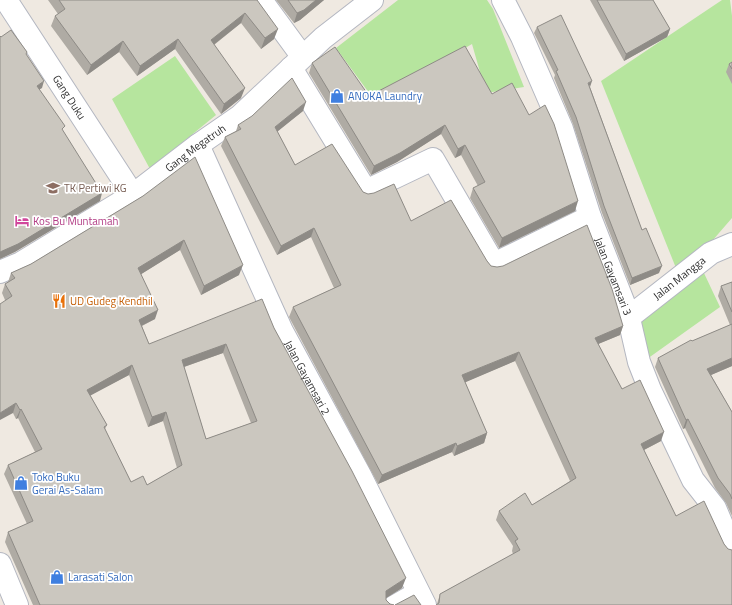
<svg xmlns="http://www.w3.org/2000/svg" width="732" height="605" viewBox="0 0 732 605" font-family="'Titillium Web',sans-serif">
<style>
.green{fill:#b6e59e}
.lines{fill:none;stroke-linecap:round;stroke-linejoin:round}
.lane-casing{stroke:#b4b7c1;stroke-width:18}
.street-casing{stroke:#b4b7c1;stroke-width:24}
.lane{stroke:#fff;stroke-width:16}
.street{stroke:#fff;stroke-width:22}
.wall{fill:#afaba4;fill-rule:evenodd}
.shaded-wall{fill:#8e8b86}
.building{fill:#cbc7bf;stroke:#8e8b86;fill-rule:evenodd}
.labels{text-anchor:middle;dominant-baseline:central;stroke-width:3.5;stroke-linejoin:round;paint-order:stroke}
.shop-label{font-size:11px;fill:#366cbe;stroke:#fff;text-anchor:start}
.street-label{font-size:11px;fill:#2e2e2e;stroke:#fff}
.education-label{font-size:11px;fill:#785e54;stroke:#fff;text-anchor:start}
.hotel-label{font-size:11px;fill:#b23c85;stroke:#fff;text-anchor:start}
.food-label{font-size:11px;fill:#c56008;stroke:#fff;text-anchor:start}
</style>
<rect width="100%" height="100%" fill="#efe9e1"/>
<!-- green -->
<path class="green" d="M398,0h89l6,9 31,78 -38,6 -14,-49 -97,57 -39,-53z
M722,0h8l2,16v202l-52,60 -79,-197z
M175,56l41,59 -66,54 -38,-70z
M703,271l17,36 -73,52 -13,-34z"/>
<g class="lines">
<defs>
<path id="lane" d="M391,605l26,-15"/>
<g id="street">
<path id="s1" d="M6,0l127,195"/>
<path d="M261,0l41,56"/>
<path id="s2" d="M503,0l19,37 40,92 28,88 38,97 11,48 11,28 43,90 22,28 17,40"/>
<path d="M291,68l75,123 67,-32 61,105 96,-47"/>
<path id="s3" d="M198,145l84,186 78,144 65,130"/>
<path id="s4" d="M0,272l21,-9 112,-68 65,-50 42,-29 83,-78 49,-38"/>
<path id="s5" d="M628,318l83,-65 21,-9"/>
<path d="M0,564l17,41"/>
</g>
</defs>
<!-- lane casing -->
<use href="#lane" class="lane-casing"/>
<!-- street casing -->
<use href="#street" class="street-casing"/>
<!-- lane -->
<use href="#lane" class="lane"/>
<!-- street -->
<use href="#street" class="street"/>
</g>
<!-- wall -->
<path class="wall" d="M48,0h209l17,39 -13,10 -20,-26 -27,22 27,53 -20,16 -46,-65 -38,27 -18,-24 -32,23 -36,-49 4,-10 3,-2z
M276,0h48l-24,20 -6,3z
M590,0h63l17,29 -3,8 -43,24z
M537,27l53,60 52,143 17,43 -29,12 -28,-72 -29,-89 -19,-46 1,-3 -21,-42z
M732,62v22l-6,-12 3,-8z
M312,63l57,33 123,-2 83,117 -76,37 -29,-50 3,-10 5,-2 -17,-31 -6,3 -14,-24 -44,28 -26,13 -62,-102z
M303,111l-26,20 18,34 68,27 48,29 76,40 4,5 132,60 -3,9 -22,9 24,45 39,52 -17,9 32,66 48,28 4,5 -291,55 3,-10 73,-40 -1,-3 1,-5 -17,-26 3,-9 33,-6 38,-24 -55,-120 -50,21 22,51 -3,10 -30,13 -2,-4 -74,32 -89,-167 4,-10 41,-19 -23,-51 -34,18 -56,-109 4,-9 11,-6 2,-6z
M143,196l96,79 -38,20 -21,-45 -39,24 14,45 -13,7 7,18 125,-16 128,260 -16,10v2l4,4 4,1h-361l-28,-63 3,-10 19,-8 -23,-50 4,-9 27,-13 -17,-34 -2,1 -3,-6 -8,-113 -3,-7 3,-9 3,-2 3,-9 20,-9zM223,353l28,70 -45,16 -22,-72zM129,375l19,52 15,-6 14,47 -30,17 -16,-3 -26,-53 2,-4 -17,-30z
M732,282v84l-21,9 21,37v104l-6,-13 -11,-15 -30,-60 -2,1 -28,-62 3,-9 34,-17 38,-16 -12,-29 3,-10z"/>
<!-- shaded-wall -->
<path class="shaded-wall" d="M316,0h8l-24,20 -6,3 3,-10z
M245,13l-4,10 -34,27 4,-10z
M278,29l-4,10 -13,10 4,-11z
M670,29l-3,8 -43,24 2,-7z
M178,39l-3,10 -38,27 3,-10z
M123,41l-4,11 -32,23 4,-10z
M44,81l-2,7 -8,5 3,-7z
M592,81l-2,6 -2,-4z
M245,88l-4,10 -20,16 3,-10z
M306,102l-3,9 -31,25 3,-9z
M445,125l-4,9 -44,28 -26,13 3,-9z
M465,145l-4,10 -6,3 3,-9z
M102,193l-2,8 -85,51 -15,7v-7z
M578,201l-3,10 -76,37 3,-10z
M314,228l-3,9 -34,18 4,-9z
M184,240l-4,10 -45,28 3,-10z
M243,265l-4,10 -38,20 3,-9z
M662,266l-3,7 -29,12 2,-7z
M158,310l-3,9 -20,10 4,-9z
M623,326l-3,9 -29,12 4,-9z
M226,344l-3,9 -45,16 4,-9z
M519,352l-4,9 -56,24 3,-10z
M732,358v8l-28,12 3,-9z
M132,365l-3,10 -45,24 3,-9z
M16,403l-3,10 -13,7v-7z
M21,409l-3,9 -2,1 4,-9z
M166,412l-3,9 -15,6 4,-10z
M688,419l-3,9 -2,1 3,-9z
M664,432l-3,9 -23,12 3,-9z
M487,433l-3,10 -30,13 3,-10z
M456,443l-4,9 -74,32 4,-9z
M406,578l-4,10 -19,12 3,-9z"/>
<!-- building -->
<path class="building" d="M59,0h198l21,29 -13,9 -20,-25 -34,27 34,48 -21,16 -46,-65 -38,27 -17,-25 -32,24 -36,-49 10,-7z
M288,0h28l-12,10 -7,3z
M597,0h56l17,29 -44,25z
M561,15l31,66 -4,2 54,147 4,-2 16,38 -30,12 -28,-72 -28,-89 -20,-46 2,-1 -21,-43z
M11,30l16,22 -1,2 18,27 -7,5 28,40 -3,3 40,64 -84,51 -18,8v-216l1,1z
M465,46l27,48 20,-11 17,32 16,-10 9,19 24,77 -76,37 -29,-50 12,-6 -20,-37 -7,4 -13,-24 -45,28 -26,13 -62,-103 23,-16 34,49z
M732,62v7l-3,-5z
M292,78l14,24 -31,25 20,38 37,-21 31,48 5,2 6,-1 20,-9 17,37 40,-21 36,61 4,5 6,1 6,-1 84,-41 25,64 11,37 -28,12 27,51 18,-9 24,52 -23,12 35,72 28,-15 20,43 4,5 4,1v55h-296l3,-2 1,-9 80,-44 -5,-9 3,-2 -19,-28 26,-18 7,12 44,-27 -57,-126 -57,23 25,58 -30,13 -1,-3 -74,32 -89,-168 48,-22 -27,-57 -33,18 -56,-109 16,-8 -3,-4 14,-9z
M195,157l48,108 -39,21 -20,-46 -46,28 20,42 -19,10 10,24 113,-45 12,29 78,143 54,107 -20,13v9l4,4 4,1h-354l-32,-73 25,-11 -25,-56 34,-16 -21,-40 -1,1 -4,-7 -16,10v-109l12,-8 -7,-12 10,-6 -4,-5 20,-9 112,-68zM226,344l31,77 -51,18 -24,-79zM132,365l20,52 14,-5 16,53 -35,20 -4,-9 -12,6 -27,-55 3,-2 -20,-35z
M732,282v30l-11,-26z
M732,324v34l-25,11 25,43v87l-2,-5 -12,-16 -30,-59 -2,1 -28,-62 33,-18 1,1z
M414,595l7,10h-26z"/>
<!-- icons -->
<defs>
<symbol id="shop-bare" viewBox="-9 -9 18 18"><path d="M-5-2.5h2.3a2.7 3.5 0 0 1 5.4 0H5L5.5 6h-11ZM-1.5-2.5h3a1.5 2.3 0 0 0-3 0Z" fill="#3f7fe0" stroke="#fff" stroke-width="2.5" paint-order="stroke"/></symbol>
<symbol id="school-bare" viewBox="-9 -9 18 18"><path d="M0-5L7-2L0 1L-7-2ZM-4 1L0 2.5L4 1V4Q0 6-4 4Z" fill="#8d6e63" stroke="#fff" stroke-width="2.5" paint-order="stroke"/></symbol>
<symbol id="hotel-bare" viewBox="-9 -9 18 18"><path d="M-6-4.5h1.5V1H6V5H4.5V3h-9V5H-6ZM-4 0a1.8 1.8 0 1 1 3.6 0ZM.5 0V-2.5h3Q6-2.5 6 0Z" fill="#d1479c" stroke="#fff" stroke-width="2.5" paint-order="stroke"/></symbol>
<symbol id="restaurant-bare" viewBox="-9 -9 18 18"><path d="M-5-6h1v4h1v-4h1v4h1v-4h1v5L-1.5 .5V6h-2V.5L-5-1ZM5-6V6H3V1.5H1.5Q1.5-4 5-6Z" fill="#e8710a" stroke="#fff" stroke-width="2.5" paint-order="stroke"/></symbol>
</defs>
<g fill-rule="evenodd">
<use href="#shop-bare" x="327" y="86" width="20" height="20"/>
<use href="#school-bare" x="43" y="178" width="20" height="20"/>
<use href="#hotel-bare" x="12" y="211" width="20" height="20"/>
<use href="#restaurant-bare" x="49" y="291" width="20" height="20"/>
<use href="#shop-bare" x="11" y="473" width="20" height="20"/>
<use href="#shop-bare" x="47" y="567" width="20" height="20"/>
</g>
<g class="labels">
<!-- shop labels -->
<g class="shop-label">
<text x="348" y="96">ANOKA Laundry</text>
<text x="32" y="477">Toko Buku<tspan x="32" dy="13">Gerai As-Salam</tspan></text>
<text x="68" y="577">Larasati Salon</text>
</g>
<!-- street labels -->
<g class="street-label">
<text stroke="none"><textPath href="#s1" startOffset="116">Gang Duku</textPath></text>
<text stroke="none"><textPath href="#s4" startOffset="232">Gang Megatruh</textPath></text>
<text stroke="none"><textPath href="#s2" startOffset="298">Jalan Gayamsari 3</textPath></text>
<text stroke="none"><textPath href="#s5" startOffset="65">Jalan Mangga</textPath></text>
<text stroke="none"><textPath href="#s3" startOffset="257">Jalan Gayamsari 2</textPath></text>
</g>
<!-- education labels -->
<g class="education-label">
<text x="64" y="188">TK Pertiwi KG</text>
</g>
<!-- hotel labels -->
<g class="hotel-label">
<text x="33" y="221">Kos Bu Muntamah</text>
</g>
<!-- food labels -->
<g class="food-label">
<text x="70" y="301">UD Gudeg Kendhil</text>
</g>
</g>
</svg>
